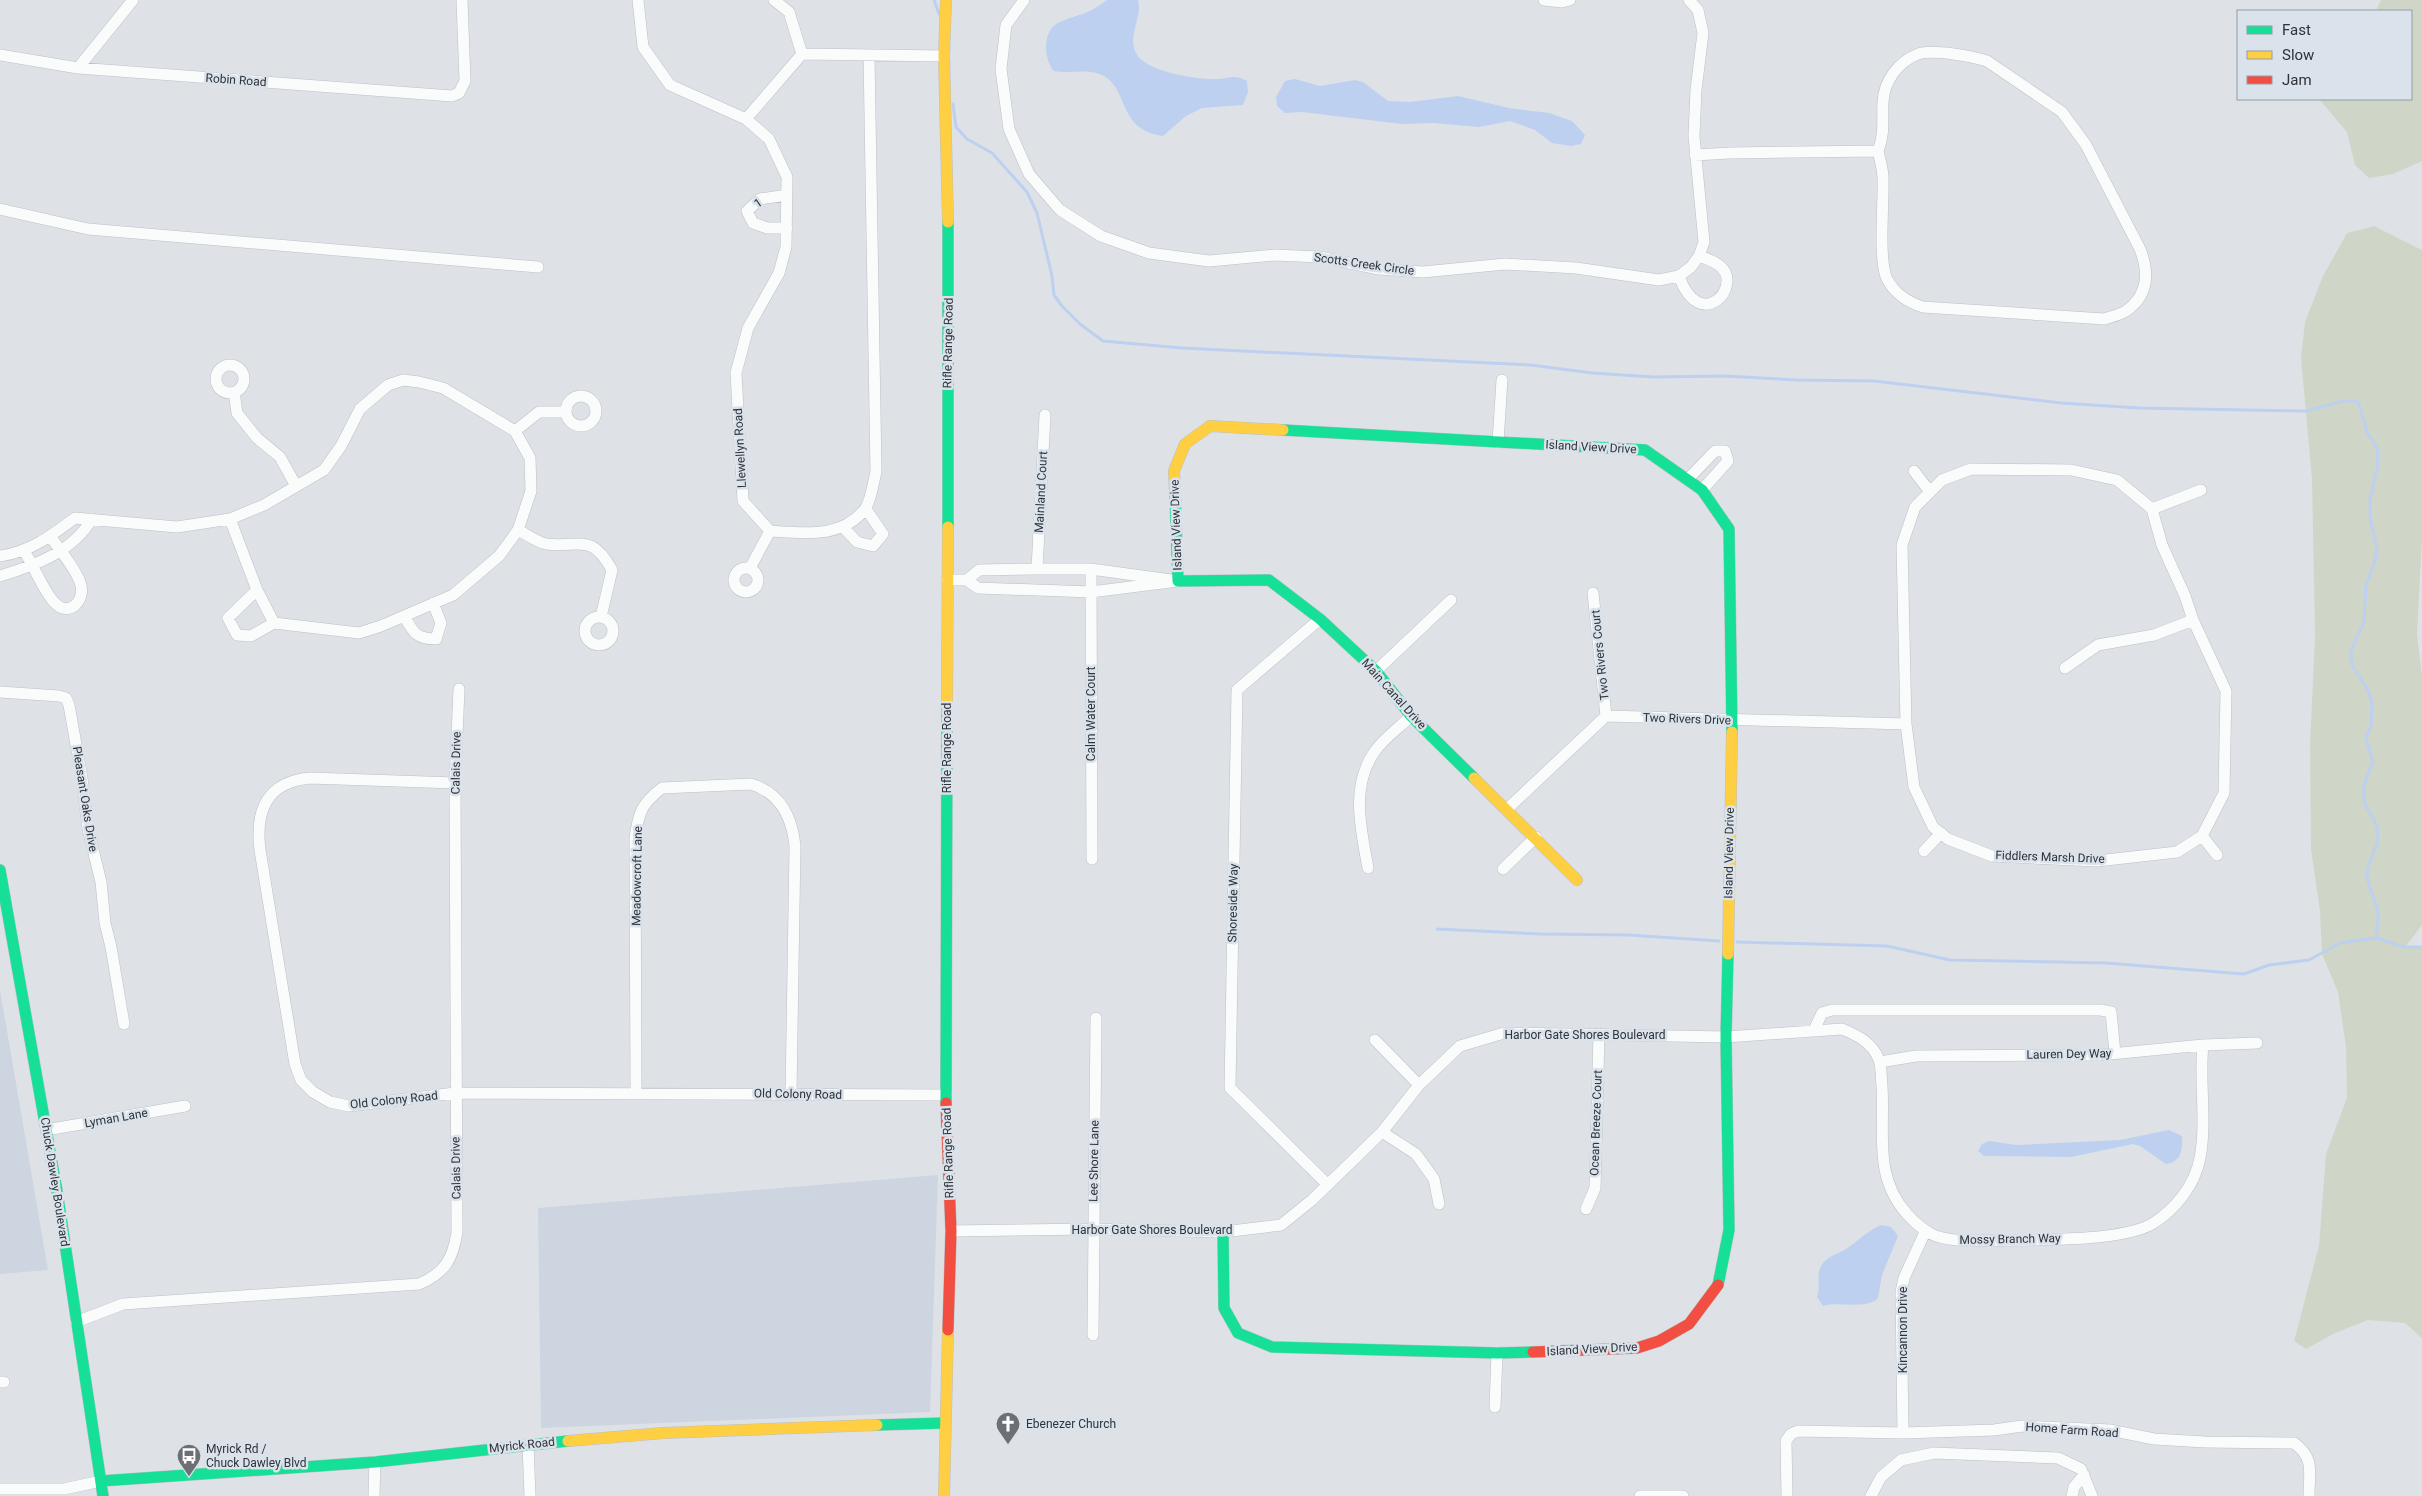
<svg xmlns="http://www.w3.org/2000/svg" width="2422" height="1496" viewBox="0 0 2422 1496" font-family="Roboto,sans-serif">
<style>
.built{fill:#cdd5e1}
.green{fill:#d0d6c7}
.water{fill:#bdd0ef}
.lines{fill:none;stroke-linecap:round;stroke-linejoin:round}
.stream{stroke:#bdd0ef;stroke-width:3}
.street-casing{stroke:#bcc0c4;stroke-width:12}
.fast-casing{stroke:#bcc0c4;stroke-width:12}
.slow-casing{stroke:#bcc0c4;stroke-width:12}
.jam-casing{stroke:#bcc0c4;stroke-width:12}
.street{stroke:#fafbfb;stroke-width:11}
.fast{stroke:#16e098;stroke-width:11}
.slow{stroke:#ffcf43;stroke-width:11}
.jam{stroke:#f24e42;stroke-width:11}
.labels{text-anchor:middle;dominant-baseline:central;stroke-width:5;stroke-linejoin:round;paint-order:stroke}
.street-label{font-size:12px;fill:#2f3236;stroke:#dae2eb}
.poi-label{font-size:12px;fill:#2f3236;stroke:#dae2eb;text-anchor:start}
</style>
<rect width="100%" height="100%" fill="#dee2e7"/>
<!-- built -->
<path class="built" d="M0,990l48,280 -48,4z
M938,1175l-8,237 -389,16 -3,-220z"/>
<!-- green -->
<path class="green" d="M2381,0h41v161l-29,13 -24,4 -14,-13 -8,-33 -28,-33h92v-88h-35z
M2374,226l48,24v288l-5,96 5,41v250l-16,21 16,1v391l-17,-15 -37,-3 -33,13 -29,16 -12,-8 25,-95 7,-92 21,-56 -1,-51 -8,-55 -16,-38 -2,-43 -9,-62 -1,-104 5,-109 -3,-157 -11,-121 4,-36 18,-46 24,-43z"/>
<!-- water -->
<path class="water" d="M1107,0h31c5,17 -11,35 -2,53 9,19 62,27 82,26 14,-1 16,-5 29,2l1,11 -5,13 -41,3 -16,8 -23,20c-45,-6 -34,-45 -59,-60 -15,-8 -34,-2 -50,-5 -10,-11 -12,-37 2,-47 10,-6 23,-8 34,-13 6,-3 11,-7 17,-11z
M1295,79l25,7 35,-6 8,2 25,19 22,1 48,-6 51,12 40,5 23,8 13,14 -4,9 -10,2 -19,-3 -17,-13 -25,-9 -31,6 -46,-4 -31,1 -100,-12 -17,1 -8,-7 -1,-9 9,-16z
M2169,1130l13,6c1,14 -1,26 -16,28l-26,-18 -7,-2 -62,13 -87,-1 -6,-5 4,-7 7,-3 27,4 104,-5z
M1881,1225l10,2 7,9 -16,39 -4,23c-11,12 -39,3 -55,8l-6,-9c4,-10 -1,-22 4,-31 6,-11 19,-12 28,-19 11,-8 19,-16 32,-22z"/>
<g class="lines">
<!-- stream -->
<path class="stream" d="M934,0l5,14
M953,104l3,23 11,12 25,14 35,39 10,21 15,63 2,19 8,11 18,18 23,17 79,7 349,17 61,8 62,4 71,-1 71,4 78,1 187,22 78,5 167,3 38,-10h14l9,31 10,16 1,17 -8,34v18l7,32 -3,15 -8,21 -2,37 -13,29 1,14 16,25 4,13 -1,22 -5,13 7,25c-8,16 -14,31 -5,47 5,8 10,15 10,25 0,15 -11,25 -11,40 1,12 7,22 10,33 3,8 0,21 -1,30
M1437,929l105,5 86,1 91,6
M1737,942l150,4 63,14 156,3 138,11 25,-9 40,-5 31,-17 36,-5 29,9h17"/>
<defs>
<path id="street" d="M638,0l5,47 27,38 76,34 23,20 18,38 -1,70 -7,26 -31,55 -12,45 7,128 27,30c33,2 72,8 95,-22 6,-8 8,-26 11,-37l-7,-417
M774,0l15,12 13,42
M1024,0l-18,25 -5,44 8,60 20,45 31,36 41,26 48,17 60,8 66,-6 45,2 59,12 44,3 82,-8 71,4 83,12 20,-4 12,-9 8,-11 5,-14 -10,-106 2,-46 7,-57 -5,-23 -9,-10
M1544,0l18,2 8,-2
M0,55l78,13 374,28 7,-3 6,-12 -3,-81
M78,68l55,-68
M746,119l56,-65 142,2
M1695,155l35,-2 148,-2c7,-17 4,-32 5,-49 1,-21 15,-40 35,-48 14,-5 53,2 69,7l75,51 24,33 54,104c9,23 9,46 -14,62 -6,4 -16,6 -22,8l-181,-12c-16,-5 -28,-13 -36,-28 -9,-19 -3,-77 -4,-101 0,-9 -3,-18 -5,-27
M0,209l88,20 450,38
M787,228h-20l-14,-5 -6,-12 13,-12 27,-4
M1679,276c21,59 65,10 41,-10 -5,-5 -13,-7 -21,-10
M216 379a14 14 0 1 1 28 0a14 14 0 1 1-28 0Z
M234,392l3,21 20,25 23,19 16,29
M566 411a15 15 0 1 1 30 0a15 15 0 1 1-30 0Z
M515,431l24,-19h27
M1498,442l4,-62
M1971,469l100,1 46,10 35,29 10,36 23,51 8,24 33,71 -2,102 -22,43 -25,16 -80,9 -105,-5 -44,-17 -15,-12 -19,-40 -8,-63 -4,-179 13,-38 27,-27z
M1914,471l16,21
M1688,479l27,-28h10l3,10 -26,29
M2152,509l49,-19
M843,527l14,15 16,4 10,-12 -17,-25
M518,530c8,4 19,12 28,14 34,4 45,-12 66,26l-11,47
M24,551c10,15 19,39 30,51 15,17 33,-2 26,-20 -6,-16 -20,-31 -29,-45
M0,556c30,-4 51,-20 75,-38l102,9 53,-8 34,-14 60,-35 17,-24 19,-37 28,-24 15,-5 16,2 24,6 72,43 15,27 1,33 -13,39 -19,26 -46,39 -72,31 -22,7 -85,-10 -17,-33 -27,-71
M750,568l20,-37
M734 580a12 12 0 1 1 24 0a12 12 0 1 1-24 0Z
M1037,569l8,-154
M1091,569l1,290
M0,576c36,-11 72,-24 92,-57
M947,580h20l12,-10 58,-1h54l87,12 -87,11 -113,-4 -11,-8
M257,590l-29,28 9,17 14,1 23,-13
M1593,593l13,123
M404,616c9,16 12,23 32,23l5,-16 -8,-20
M585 631a14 14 0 1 1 28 0a14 14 0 1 1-28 0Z
M1320,619l-83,71 -7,398 97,96
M2065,668l33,-23 56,-10 39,-15
M1376,671l75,-71
M0,692l59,4 7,2 3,7 13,73 6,51 13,53 4,41 6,24 13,77
M455,783l-145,-5c-43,4 -55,32 -50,72l35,214 6,16 12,12 17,10 19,4 106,-13 491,2
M1506,810l100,-94 300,8
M2202,836l15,19
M1924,851l17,-18
M1368,868c-7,-39 -18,-82 7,-117 9,-13 25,-24 36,-35
M1503,869l33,-32
M1814,1030l8,-17 10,-3h269l10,2 4,41
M1375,1040l44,45
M1880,1062l36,-6 184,-1 103,-10 54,-2
M636,1093l-1,-254c3,-25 6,-35 27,-51l89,-4c29,9 41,32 44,62l-4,248
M46,1130l139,-24
M1382,1132l34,22 18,25 5,25
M1586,1209l9,-21 4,-154
M951,1231l142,-2 130,3 58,-7 31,-25 70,-68 37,-47 41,-39 44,-13 222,4 116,-8c15,6 31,14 37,31 3,8 2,18 3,26 3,47 -9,90 25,128 21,23 33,26 64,27 44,-2 145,3 181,-17 23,-14 43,-39 48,-66 7,-37 -1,-76 3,-113
M76,1322l47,-18 296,-20c26,-11 34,-25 38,-52l-2,-449 4,-94
M1093,1335l3,-317
M0,1382h4
M1495,1407l2,-54
M1903,1433l-2,-141 3,-14 21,-46
M528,1444l2,52
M0,1489h64l37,-8
M374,1496l1,-34
M1640,1496h43
M1787,1496l-1,-55 5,-7 7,-3 105,2 91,-3 28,-4 88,4 44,9 51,3 89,1c21,15 15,29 15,53
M1871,1496l10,-19 20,-17 33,-7 124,5 23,11 11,27
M2072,1496l2,-9 10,-12"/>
<path id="fast" d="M1283,430l362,20 57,40 27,39 3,203
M1175,491l3,90 91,-1 51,39 56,52 35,45 63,62
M948,527v-305
M0,870l57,321 46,305
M946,1103l1,-394
M1223,1232l1,76 14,25 34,14 225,6 36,-1
M1718,1285l11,-55 -3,-193 2,-83
M877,1425l68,-2
M101,1481l274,-19 193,-21"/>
<path id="slow" d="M946,0l-2,56 4,166
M1175,491l-1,-20 11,-27 25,-18 73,4
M947,709l1,-182
M1474,778l103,102
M1728,954l4,-222
M568,1441l95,-8 214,-8
M944,1496l4,-166"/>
<path id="jam" d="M946,1103l5,128 -3,99
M1533,1352l104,-4 22,-7 30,-17 29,-39"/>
</defs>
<!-- street casing -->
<use href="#street" class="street-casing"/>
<!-- fast casing -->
<use href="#fast" class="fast-casing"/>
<!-- slow casing -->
<use href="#slow" class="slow-casing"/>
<!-- jam casing -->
<use href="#jam" class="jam-casing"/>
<!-- street -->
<use href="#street" class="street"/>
<!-- fast -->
<use href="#fast" class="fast"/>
<!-- slow -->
<use href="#slow" class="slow"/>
<!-- jam -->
<use href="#jam" class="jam"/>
</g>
<!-- icons -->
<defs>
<symbol id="church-pin" viewBox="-11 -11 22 30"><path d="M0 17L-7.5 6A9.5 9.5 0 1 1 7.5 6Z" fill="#6c7074" stroke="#dae2eb"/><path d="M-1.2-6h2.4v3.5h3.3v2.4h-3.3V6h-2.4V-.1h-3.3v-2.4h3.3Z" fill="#fff"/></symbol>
<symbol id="bus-pin" viewBox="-11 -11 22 30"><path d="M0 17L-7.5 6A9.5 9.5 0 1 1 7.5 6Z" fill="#6c7074" stroke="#dae2eb"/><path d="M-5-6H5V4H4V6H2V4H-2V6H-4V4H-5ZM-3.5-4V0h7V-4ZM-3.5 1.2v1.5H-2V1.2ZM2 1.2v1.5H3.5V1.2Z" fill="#fff"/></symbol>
</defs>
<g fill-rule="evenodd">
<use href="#church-pin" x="994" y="1410" width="28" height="38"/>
<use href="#bus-pin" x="175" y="1442" width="28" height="38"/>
</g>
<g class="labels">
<!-- street labels -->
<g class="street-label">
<text transform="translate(236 80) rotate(4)">Robin Road</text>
<text transform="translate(758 203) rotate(-34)">1</text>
<text transform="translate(1364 264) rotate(8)">Scotts Creek Circle</text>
<text transform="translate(948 343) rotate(-89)">Rifle Range Road</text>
<text transform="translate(1591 447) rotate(3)">Island View Drive</text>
<text transform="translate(740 448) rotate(-93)">Llewellyn Road</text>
<text transform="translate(1041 492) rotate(-87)">Mainland Court</text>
<text transform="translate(1176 525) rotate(-92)">Island View Drive</text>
<text transform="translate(1600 655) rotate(-96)">Two Rivers Court</text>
<text transform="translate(1394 694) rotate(48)">Main Canal Drive</text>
<text transform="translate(1091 714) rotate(-90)">Calm Water Court</text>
<text transform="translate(1687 719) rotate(2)">Two Rivers Drive</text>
<text transform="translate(947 748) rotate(-90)">Rifle Range Road</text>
<text transform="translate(456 763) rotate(-89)">Calais Drive</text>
<text transform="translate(85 799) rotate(81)">Pleasant Oaks Drive</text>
<text transform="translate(1729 853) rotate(-89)">Island View Drive</text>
<text transform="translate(2050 857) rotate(2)">Fiddlers Marsh Drive</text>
<text transform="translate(637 876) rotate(-89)">Meadowcroft Lane</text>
<text transform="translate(1233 903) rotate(-89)">Shoreside Way</text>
<text x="1585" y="1035">Harbor Gate Shores Boulevard</text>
<text transform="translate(2069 1054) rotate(-1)">Lauren Dey Way</text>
<text transform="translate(798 1094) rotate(1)">Old Colony Road</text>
<text transform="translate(394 1100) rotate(-6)">Old Colony Road</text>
<text transform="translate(116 1118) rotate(-10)">Lyman Lane</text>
<text transform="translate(1596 1123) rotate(-88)">Ocean Breeze Court</text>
<text transform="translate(948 1153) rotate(-92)">Rifle Range Road</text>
<text transform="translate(1094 1161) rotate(-89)">Lee Shore Lane</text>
<text transform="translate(456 1168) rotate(-91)">Calais Drive</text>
<text transform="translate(55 1182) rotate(81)">Chuck Dawley Boulevard</text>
<text x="1152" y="1230">Harbor Gate Shores Boulevard</text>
<text transform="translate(2010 1239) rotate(-1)">Mossy Branch Way</text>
<text transform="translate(1903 1330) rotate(-90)">Kincannon Drive</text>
<text transform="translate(1592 1349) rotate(-3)">Island View Drive</text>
<text transform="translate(2072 1430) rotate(4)">Home Farm Road</text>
<text transform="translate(522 1445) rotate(-6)">Myrick Road</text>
</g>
<!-- poi labels -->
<g class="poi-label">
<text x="1026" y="1424">Ebenezer Church</text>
<text x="206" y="1449">Myrick Rd /<tspan x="206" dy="14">Chuck Dawley Blvd</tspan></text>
</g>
</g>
<!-- legend -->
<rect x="2237" y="10" width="175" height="90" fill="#dae2eb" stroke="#969ca3"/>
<rect x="2247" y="26" width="25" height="8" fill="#16e098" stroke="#969ca3"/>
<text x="2282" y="35" font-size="15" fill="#2f3236">Fast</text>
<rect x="2247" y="51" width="25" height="8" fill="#ffcf43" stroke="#969ca3"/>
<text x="2282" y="60" font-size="15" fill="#2f3236">Slow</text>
<rect x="2247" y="76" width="25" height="8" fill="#f24e42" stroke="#969ca3"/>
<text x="2282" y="85" font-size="15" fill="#2f3236">Jam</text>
</svg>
